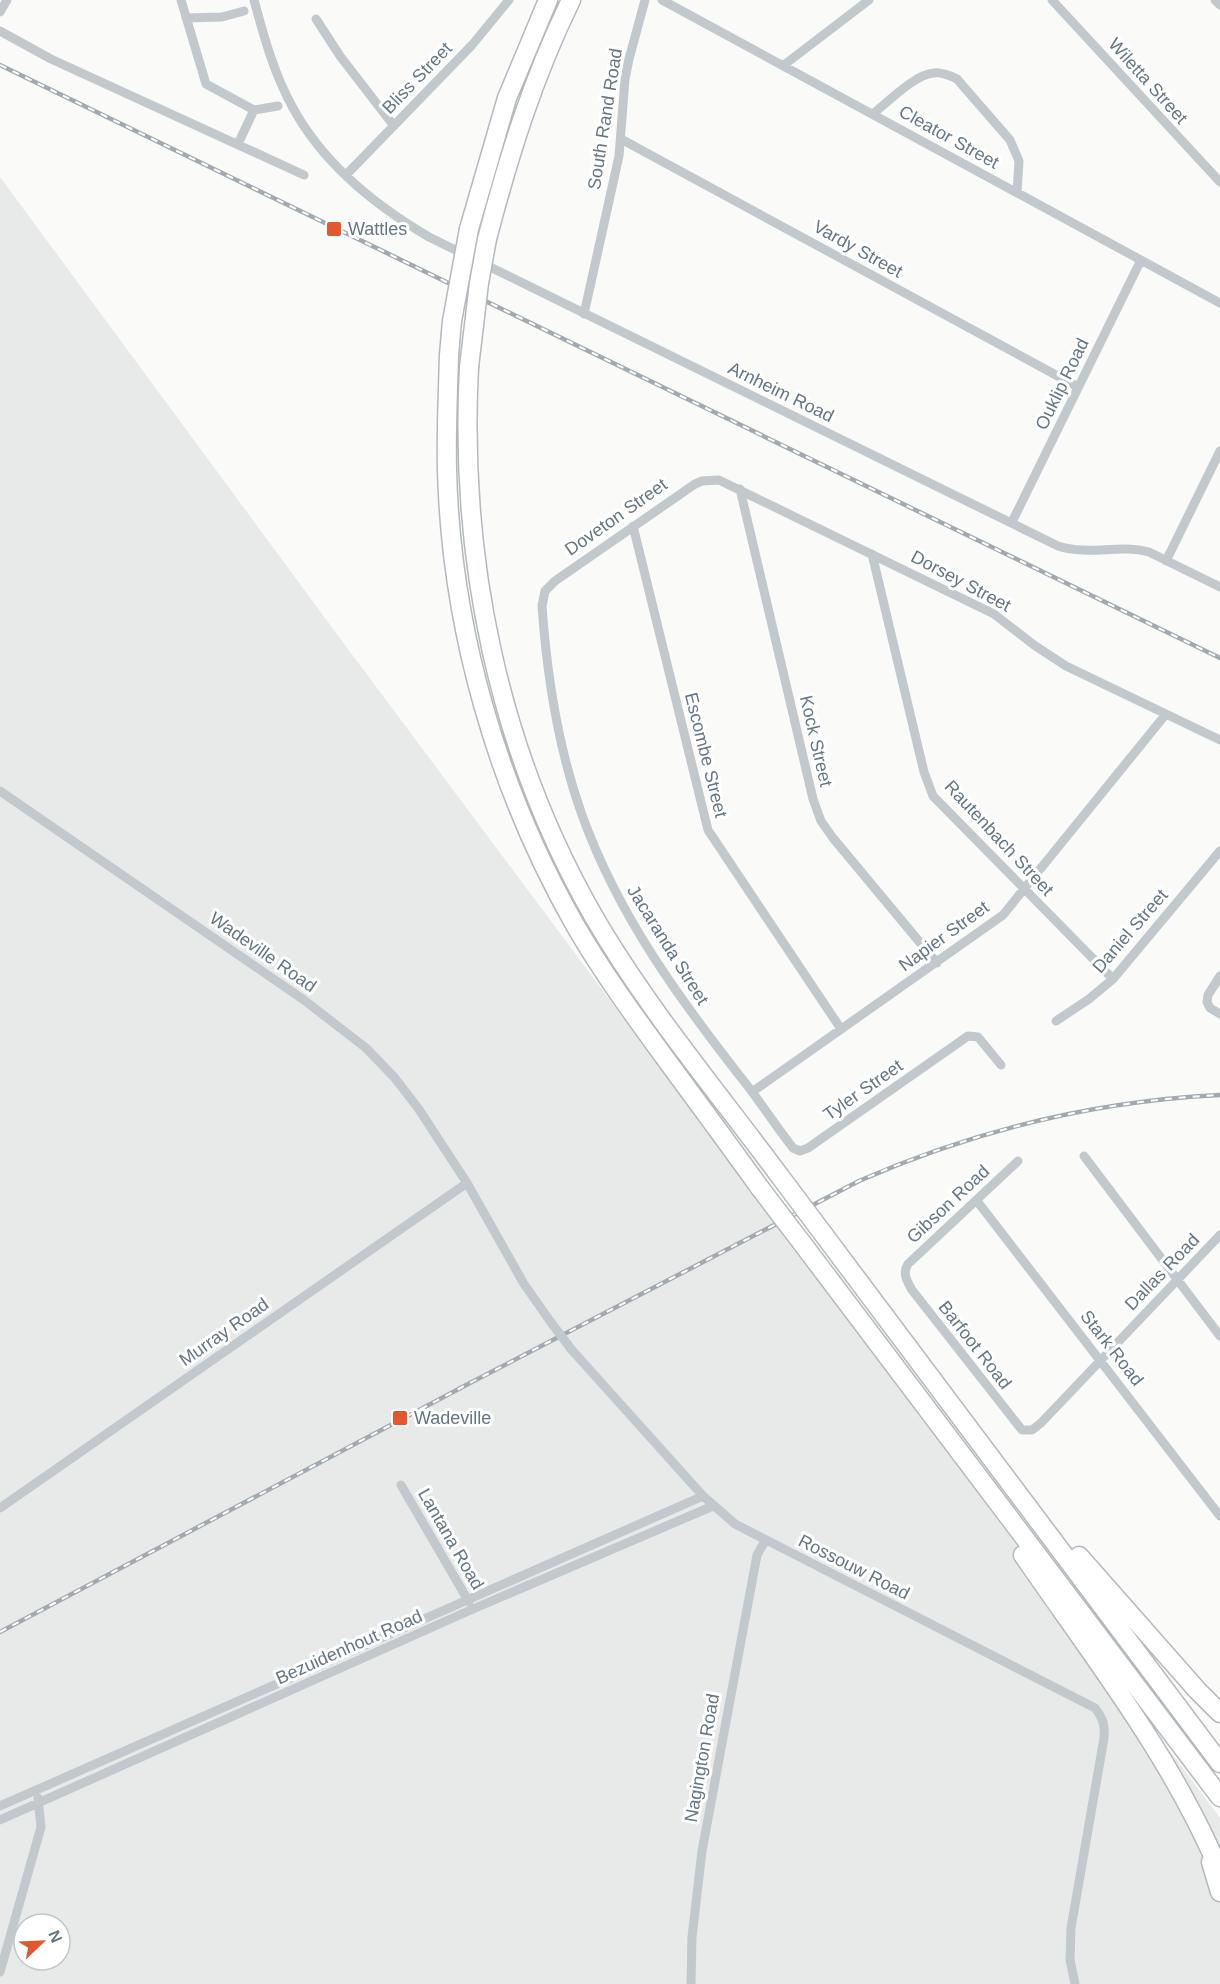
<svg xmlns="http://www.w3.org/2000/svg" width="1220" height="1984" viewBox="0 0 1220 1984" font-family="Arial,sans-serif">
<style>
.built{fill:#e8e9e9;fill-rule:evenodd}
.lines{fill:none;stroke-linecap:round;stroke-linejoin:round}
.motorway-casing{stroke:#b4b9bd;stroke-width:21}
.minor{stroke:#c3c8cc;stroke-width:9}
.motorway{stroke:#fff;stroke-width:18}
.rail-casing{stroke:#a2aab0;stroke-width:4.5}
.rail{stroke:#fff;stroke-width:2;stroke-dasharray:7;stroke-linecap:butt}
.motorway-bridge-casing{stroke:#b4b9bd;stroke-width:21;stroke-linecap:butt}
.minor-bridge{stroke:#c3c8cc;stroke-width:9}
.motorway-bridge{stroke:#fff;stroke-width:18}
.poi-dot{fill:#e4572e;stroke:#fff;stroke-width:2}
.labels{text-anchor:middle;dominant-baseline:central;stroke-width:6;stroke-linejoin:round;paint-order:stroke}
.street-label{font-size:18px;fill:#657683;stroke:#fff}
.poi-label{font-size:18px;fill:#657683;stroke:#fff;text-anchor:start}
</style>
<rect width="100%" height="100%" fill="#fafaf8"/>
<!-- built -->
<path class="built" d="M0,177l339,460 881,1181v166h-1220zM24,1924h36v36h-36z"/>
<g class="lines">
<defs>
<path id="motorway" d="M469,229l38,-131 41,-98
M487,239c22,-84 46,-161 84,-239
M449,355c-1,38 -3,77 -2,115 4,158 50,318 128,455 30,52 66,100 101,148 28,38 56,76 84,115
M469,367c-10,191 29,383 125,550 53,91 122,173 185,258
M824,1235l396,528
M805,1247l415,550
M1023,1555c70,102 149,202 197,317
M1079,1556l118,134 23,23
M1211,1862l9,30"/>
</defs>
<!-- motorway casing -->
<use href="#motorway" class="motorway-casing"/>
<!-- minor -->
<path class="minor" d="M181,0l25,84 48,26 24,-4
M254,0c10,37 20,74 39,108 30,55 83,98 136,129l629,309c31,10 61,-2 91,6l71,35
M662,0l558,303
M1052,0l168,182
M1215,0l5,5
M0,12l7,-12
M186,18l36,-1 22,-6
M316,19l24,37 54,70
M0,31l51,28 253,116
M784,65l85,-65
M873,114c15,-12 42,-40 61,-41 8,-1 15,2 23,6l53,61 9,21 -2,32
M621,139l457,248
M238,144l16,-34
M346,175l126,-130 37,-45
M584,314l35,-158 6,-77 4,-20 16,-59
M740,489l73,310 8,22 12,17 104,125
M1012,522l129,-262
M633,526l75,304 133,199
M872,554l52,218 9,24 180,183
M1166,561l54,-110
M0,791l304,209 62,48 28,29 24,31 49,75 57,101 26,37
M1220,976l-12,19 -1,7 3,6 10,6
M1056,1021l33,-22 24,-20 107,-128
M1001,1065l-23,-28 -10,-1 -160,112 -8,3 -7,-3c-15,-19 -28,-39 -43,-59 -67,-85 -131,-171 -168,-274 -24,-67 -35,-138 -40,-209l3,-15 10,-10 140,-97 7,-3 17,-1 275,134 40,31 32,21 154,74
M752,1092l251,-177 163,-201
M1084,1156l136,180
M1018,1161l-110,103c-6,9 -1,17 4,26l110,140h10l9,-7 179,-188
M977,1201l243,315
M571,1349l132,147 32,28 360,184c8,10 10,17 9,30l-33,190 -1,32 5,24
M401,1485l68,117
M0,1508l467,-325
M0,1806l703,-310
M0,1820l473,-211 240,-103
M0,1972l41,-145 -3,-29
M691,1984l1,-47 10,-86 55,-296 8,-14"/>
<!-- motorway -->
<use href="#motorway" class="motorway"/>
<defs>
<path id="rail" d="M0,65l1220,593
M0,1632l470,-249 389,-202c114,-50 236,-80 361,-86"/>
</defs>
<!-- rail casing -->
<use href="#rail" class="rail-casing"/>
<!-- rail -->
<use href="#rail" class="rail"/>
<defs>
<path id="motorway-bridge" d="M449,355l3,-34 17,-92
M469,367l10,-84 8,-44
M779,1175l45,60
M760,1188l45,59"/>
</defs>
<!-- motorway-bridge casing -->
<use href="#motorway-bridge" class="motorway-bridge-casing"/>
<!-- minor-bridge -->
<path class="minor-bridge" d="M550,1321l21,28"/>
<!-- motorway-bridge -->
<use href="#motorway-bridge" class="motorway-bridge"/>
</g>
<!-- markers -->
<g class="poi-dot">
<rect x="326" y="221" width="16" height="16" rx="3"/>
<rect x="392" y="1410" width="16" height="16" rx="3"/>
</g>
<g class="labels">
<!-- street labels -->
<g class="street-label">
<text transform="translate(417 78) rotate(-46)">Bliss Street</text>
<text transform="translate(1148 81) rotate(48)">Wiletta Street</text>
<text transform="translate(605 119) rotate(-81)">South Rand Road</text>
<text transform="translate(949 137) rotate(29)">Cleator Street</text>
<text transform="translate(858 249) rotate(29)">Vardy Street</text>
<text transform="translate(1062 384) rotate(-64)">Ouklip Road</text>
<text transform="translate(781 392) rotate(26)">Arnheim Road</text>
<text transform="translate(616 517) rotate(-35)">Doveton Street</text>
<text transform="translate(961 581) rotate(28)">Dorsey Street</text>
<text transform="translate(816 741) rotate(77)">Kock Street</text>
<text transform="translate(706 755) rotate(76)">Escombe Street</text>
<text transform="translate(999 838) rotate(47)">Rautenbach Street</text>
<text transform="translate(1130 931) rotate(-49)">Daniel Street</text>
<text transform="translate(944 936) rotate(-36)">Napier Street</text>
<text transform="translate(668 945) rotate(58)">Jacaranda Street</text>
<text transform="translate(263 952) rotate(35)">Wadeville Road</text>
<text transform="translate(863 1090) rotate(-35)">Tyler Street</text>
<text transform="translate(948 1204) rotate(-43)">Gibson Road</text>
<text transform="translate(1162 1272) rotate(-46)">Dallas Road</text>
<text transform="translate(224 1332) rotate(-35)">Murray Road</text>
<text transform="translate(975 1345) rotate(52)">Barfoot Road</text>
<text transform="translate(1112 1348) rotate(52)">Stark Road</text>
<text transform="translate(451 1539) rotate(60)">Lantana Road</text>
<text transform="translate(854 1567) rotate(27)">Rossouw Road</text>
<text transform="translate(349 1647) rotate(-24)">Bezuidenhout Road</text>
<text transform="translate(702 1758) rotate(-80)">Nagington Road</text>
</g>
<!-- poi labels -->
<g class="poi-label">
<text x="348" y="229">Wattles</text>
<text x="414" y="1418">Wadeville</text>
</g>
</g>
<!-- north arrow -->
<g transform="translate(42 1942) rotate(67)"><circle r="28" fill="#ffffff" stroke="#c1c8cd" stroke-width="1.5"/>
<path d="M0-4.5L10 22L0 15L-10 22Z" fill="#e4572e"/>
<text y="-9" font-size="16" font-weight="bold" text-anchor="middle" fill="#657683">N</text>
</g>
</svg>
